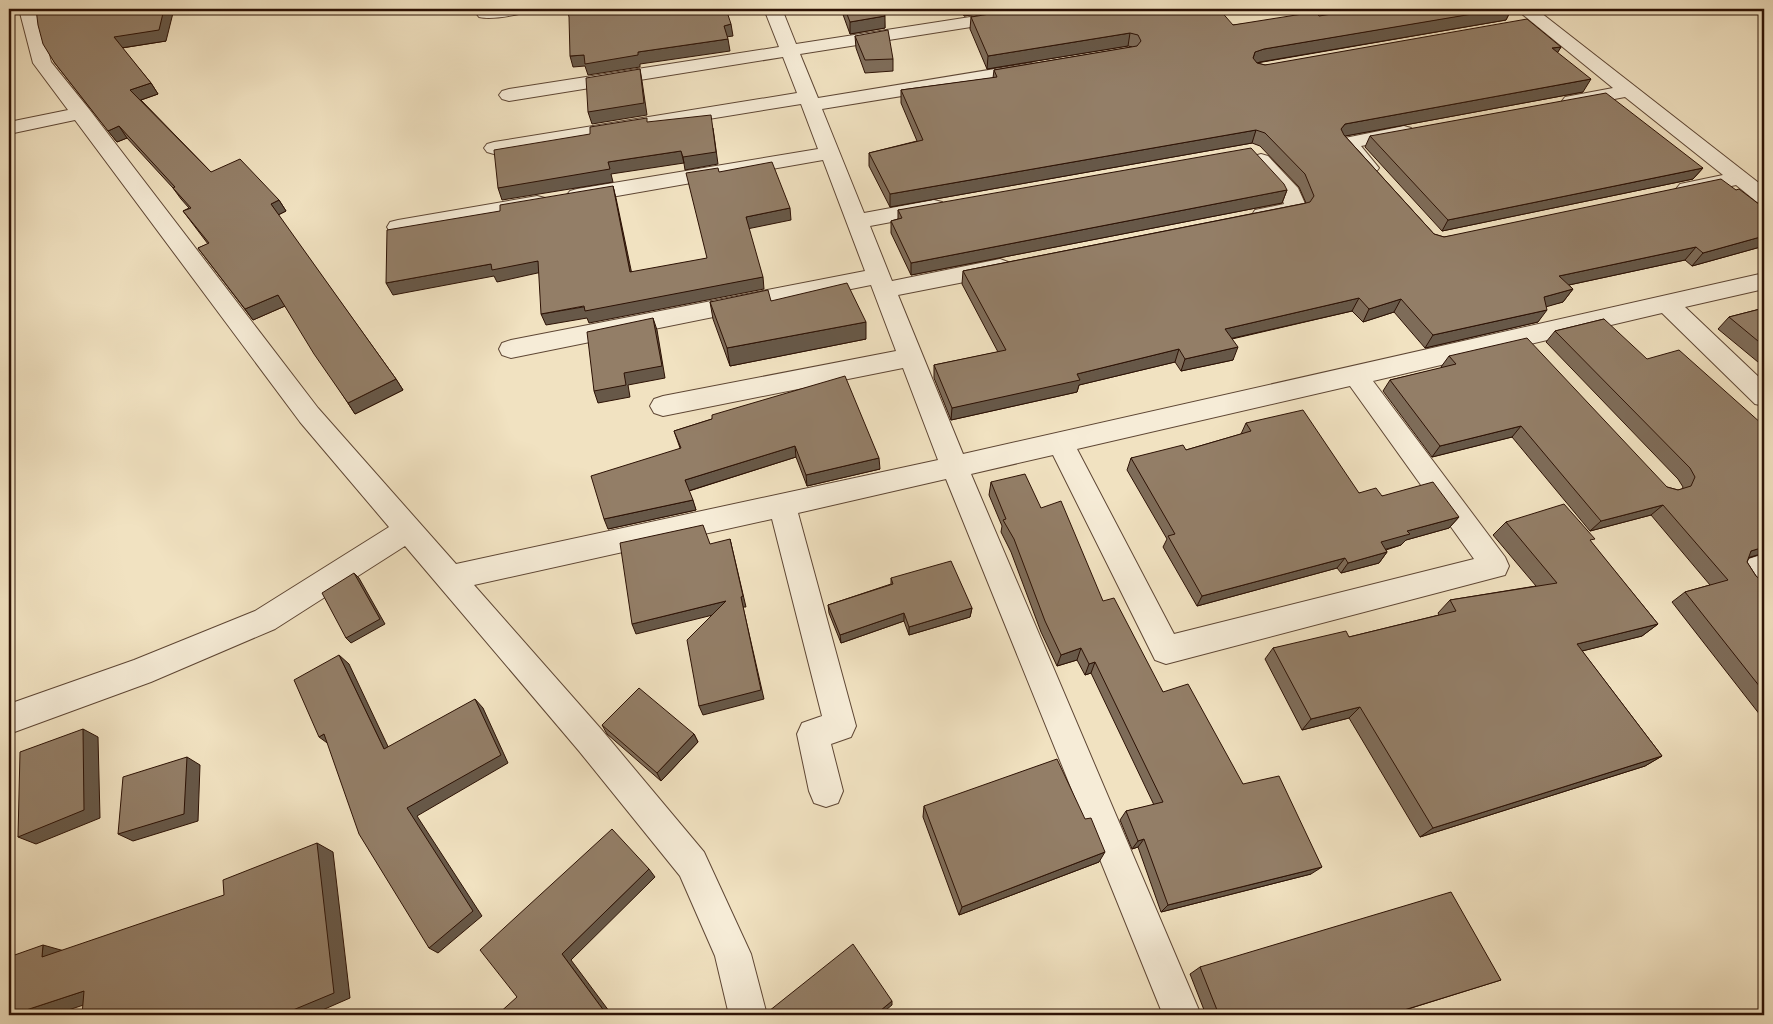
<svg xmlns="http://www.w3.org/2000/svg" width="1773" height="1024" viewBox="0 0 1773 1024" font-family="'Libre Bodoni',serif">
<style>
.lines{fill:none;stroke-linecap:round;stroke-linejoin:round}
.minor-casing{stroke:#5e4634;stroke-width:2}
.minor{fill:#f6ecd7;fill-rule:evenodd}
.wall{fill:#7e6c59;stroke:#2d1205}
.shaded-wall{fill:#675848;stroke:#2d1205}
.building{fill:#937e67;stroke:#2d1205}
</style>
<rect width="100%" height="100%" fill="#f1e2c1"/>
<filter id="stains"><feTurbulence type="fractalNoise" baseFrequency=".004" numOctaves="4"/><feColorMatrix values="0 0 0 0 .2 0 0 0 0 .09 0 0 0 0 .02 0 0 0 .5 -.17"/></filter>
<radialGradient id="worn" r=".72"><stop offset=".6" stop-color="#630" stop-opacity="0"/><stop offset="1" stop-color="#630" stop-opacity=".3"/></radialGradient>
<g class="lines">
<defs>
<path id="minor" d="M19,9h18l14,53 38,47 229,299 138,156 482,-104 -35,-92 -240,48 -9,-3 -4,-7 4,-7 9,-3 233,-45 -25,-66 -360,73 -9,-3 -3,-6 3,-6 9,-3 354,-69 -42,-111 -246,43 -7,-2 -4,-5 4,-5 7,-2 241,-40 -17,-45 -307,50 -7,-2 -3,-4 3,-4 7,-2 303,-49 -14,-36 -274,44 -7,-2 -3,-4 3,-4 7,-2 270,-42 -15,-38h18l14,35 213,-33 6,1 3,4 -3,4 -6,1 -209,33 18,44 213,-35 7,2 2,4 -2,4 -7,2 -209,34 42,104 70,-13 8,2 3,5 -3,5 -8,2 -64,12 22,55 108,-22 8,3 3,5 -3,5 -8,3 -102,20 65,159 801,-181v16l-79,18 79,75v24l-9,-2 -93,-91 -289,68 132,176 4,9 -4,9 -339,89 -11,-4 -102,-205 -82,19 230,541h-38l-217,-536 -148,34 58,213 -5,11 -20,7 12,47 -5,12 -12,4 -12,-4 -5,-12 -12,-57 5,-11 20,-7 -50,-197 -298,66 127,144 103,123 47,102 16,61h-38l-14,-59 -35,-80 -101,-125 -174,-205 -130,83 -124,53 -142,52v-30l125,-44 121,-49 134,-84 -89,-105 -225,-302 -66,14v-12l59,-12 -35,-47zM1350,386l124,173 -300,75 -97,-185z
M479,9h47l-3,4c-13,3 -31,7 -44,4l-3,-4z
M1516,9h20l228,178v17l-7,-2 -21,-17 -49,11 -7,-2 -4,-5 4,-5 43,-9 -98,-78 -53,10 -7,-2 -3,-4 3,-4 48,-9z
M1404,126l7,2 3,4 -3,4 -50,10 18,22 -3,4c-17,5 -30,-16 -39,-29l3,-4z
M1261,154l7,2 30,32 9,20 -3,5 -41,9 -8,-2 -3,-5 3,-5 29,-6 -3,-9 -30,-35 3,-4z
M537,196l8,2 3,5 -3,5 -147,26 -8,-2 -3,-5 3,-5 8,-2z
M1764,554v45c-14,-5 -23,-15 -29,-28l4,-9z"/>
</defs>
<!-- minor casing -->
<use href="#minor" class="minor-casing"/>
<!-- minor -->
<use href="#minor" class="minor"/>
</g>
<!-- wall -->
<path class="wall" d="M36,9l130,32 -44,7 29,35 7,11 -17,6 70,72 68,28 7,11 -8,4 118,164 7,11 -48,24 -70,-108 -32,14 -55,-72 10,-4 -25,-33 6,-3 -8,-9 -8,-11 -46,-50 -10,4 -63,-80z
M841,9h43l1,19 -35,6z
M961,9h50l-47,7z
M1511,10l-5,10 -249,43 8,2 296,-18 -4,6 26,39 -238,44 89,98 10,3 292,-47 28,18v38l-72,20 -7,-6 -116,25 4,4 -10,13 -17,4 -8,16 -113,26 -31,-36 -31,10 -11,-11 -120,28 1,21 -52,11 -6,-9 -96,23 -2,7 -126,28 -17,-42v-13l64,-13 -36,-68 1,-13 343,-68 -7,-16 -39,-41 -8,-3 -362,64 -21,-41v-13l48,-12 -16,-38v-13l92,-12 1,-8 138,-23 -4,-1 -141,23 -17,-40 1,-12 262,8 86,-9 195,-6z
M855,36l38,23v12l-28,2 -9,-25z
M1370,136l333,32 -10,11 -251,52 -77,-84z
M1287,190l-5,13 -371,72 -20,-42v-12l7,-2v-9z
M771,301l95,38 -136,27 -17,-47 -3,-17z
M1764,308v59l-46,-38 11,-12z
M1604,319l160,234 -15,5 -2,4 9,14 8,7v137l-92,-118 13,-10 25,-7 -59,-70 -61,16 -78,-94 -80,20 -49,-66 7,-11 52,-12 -1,-1 8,-11 218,131 11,3 4,-1 1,-2 -5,-8 -132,-137 9,-11z
M712,419l168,50 -73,17 -11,-29 -107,34 7,19 -88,19 72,-81 -6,-17z
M1246,423l113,70 23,3 77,21 -10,11 -43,12 -5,5 -15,5 1,2 -8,11 -38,10 -4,-5 -140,38 -34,-59 4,-8 -40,-69 4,-12 55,-8 55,-16z
M991,482l50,26 122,184 80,92 68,90 -150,38 -23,-65 -6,2 -12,-29 6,-9 28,-6 -63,-132 -6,2 -8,-15 -20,6 -16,-34 -30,-80 -10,-20 1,-6 -13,-31z
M1506,522l85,20 67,82 -16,12 -60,15 80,105 -17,10 -225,71 -71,-119 -47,12 -37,-71 8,-11 76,-11 90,-22 -1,-2 12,-13 86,-14 -43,-51z
M891,578l81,30 -2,9 -61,18 -5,-14 -63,22 -12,-30 -1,-8 63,-21z
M602,725l92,9 4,8 -37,39 -54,-47z
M924,806l175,56 -140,53 -36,-98z
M1200,967l301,13 -112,35h-183l-16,-41z"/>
<!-- shaded-wall -->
<path class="shaded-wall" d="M164,9h10l-8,32 -45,7 -7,-11z
M965,9h46l-47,7z
M1499,9h16l-4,1 -5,10 -246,42 -9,3 4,-13 9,-3z
M885,16v12l-35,6v-12z
M731,24l2,12 -7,1 -2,-11z
M1130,33l-2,13 -141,23 1,-13z
M728,39l2,12 -90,13v3l-52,8 -3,-9 -12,1 -3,-11 14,-1 54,-3z
M1561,47l-8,13 -1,-12z
M640,69l2,12 5,34 -55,9 -4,-12z
M1591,79l-8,13 -243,45 1,-8 4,-5z
M151,83l7,11 -20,7 -8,-11z
M119,126l8,12 -10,4 -9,-11z
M713,128l5,36 -33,6 -2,-13z
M1256,130l-4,13 -362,64v-13z
M681,151l3,12 -73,11 2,8 -111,18 -4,-12 110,-26z
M1703,168l-10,11 -251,52 6,-11z
M613,186l3,12 18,86 -4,-12z
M1287,190l-5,13 -371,72v-12z
M279,200l7,11 -8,4 -7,-11z
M790,208l1,12 -44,9 -1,-12z
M1764,236v10l-72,20 11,-13z
M1696,247l-11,13 -135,29 9,-13z
M538,261l4,11 -45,10 -3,-6 -101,19 -7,-12 105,-19z
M763,277l1,12 -175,34 -2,-5 -41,7 -5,-11z
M1573,289l-10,13 -28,8 9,-13z
M278,295l7,11 -32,14 -8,-11z
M1359,298l-7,13 -132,30 5,-12z
M1401,299l-7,13 -31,10 6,-13z
M1547,310l-9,12 -113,26 8,-13z
M653,318l4,12 8,48 -37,7 2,12 -32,6 -4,-12 30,-18z
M866,322v17l-136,27 -3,-18z
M1238,347l-5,13 -52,11 4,-12z
M1179,349l-4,13 -96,23 -2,7 -126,28 1,-12 125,-34z
M396,379l7,11 -48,24 -7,-11z
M1521,426l-9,11 -80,20 8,-11z
M795,446l1,11 -108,34 -3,-11z
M879,458l1,11 -73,17 -1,-11z
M693,500l3,10 -88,19 -4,-10z
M1663,505l-12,10 -61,16 11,-10z
M1459,517l-10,11 -43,12 -5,5 -29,8 9,-11 26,-11z
M730,539l16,68h-3l21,92 -61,16 -4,-9 42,-109z
M1764,547v6l-27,8 14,-10z
M1387,552l-8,11 -38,10 7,-10z
M1345,558l-8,10 -140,38 5,-10z
M354,573l5,5 26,46 -34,19 -5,-5z
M726,601l3,10 -93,23 -4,-10z
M972,608l-2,9 -61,18v-8z
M904,613v8l-63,22 -1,-8z
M1658,624l-16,12 -80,20 15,-12z
M1081,648l-4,12 -20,6 4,-11z
M339,655l10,9 44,93 -9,-8z
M1095,662l-4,11 -6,2 4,-11z
M475,699l8,9 25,55 -91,53 65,100 -44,37 -9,-5 -22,-140z
M1360,707l-11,11 -47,12 9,-11z
M83,729l15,8 2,81 -64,26 -18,-7z
M324,734l6,11 -11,-8z
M694,734l4,8 -37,39 -4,-8z
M1662,756l-17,10 -225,71 13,-9z
M187,757l13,8 -2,56 -65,20 -15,-7z
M1144,839l-6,8 -6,2 6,-8z
M317,843l16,9 17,146 -39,17h-30z
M1105,852l-6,10 -140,53 3,-8z
M1322,867l-11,7 -150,38 7,-7z
M649,869l6,8 -84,83 41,55h-5l-45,-61z
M43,945l25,7 -26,5z
M84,991l24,6 -55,18h-42z
M892,1001v4l-12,10h-5z"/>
<!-- building -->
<path class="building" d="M36,9h128l-5,21 -45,7 37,46 -21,7 81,82 29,-13 39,41 -8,4 125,175 -48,24 -34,-49 -36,-59 -33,14 -47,-61 11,-5 -26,-32 8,-3 -18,-20 2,-1 -56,-61 -11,5 -54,-69 -11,-18 -5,-19z
M567,9h159l5,15 -7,2 4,13 -90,13v3l-53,9 -1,-9 -14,1 -1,-39z
M845,9h39l1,7 -35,6z
M1021,9h198l14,16 82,-13 4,4 45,-7h138l-238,40 -9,3 -2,6 4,5 8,2 262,-46 34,28 -9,1 39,31 -246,45 -4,5 3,6 90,99 10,3 277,-58 15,11 3,-1 25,19v28l-61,17 -7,-6 -137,29 14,13 -29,8 3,13 -114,25 -32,-36 -32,10 -10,-11 -134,31 13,18 -53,12 -6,-10 -102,25 3,6 -128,28 -18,-43 72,-15 -43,-79 339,-67 8,-2 4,-6 -9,-22 -40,-41 -9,-3 -366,64 -21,-41 54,-13 -22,-50 96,-13 -3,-7 143,-24 4,-5 -3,-6 -8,-2 -142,23 -17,-39z
M888,30l5,29 -28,1 -10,-24z
M640,69l4,34 -56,9 -2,-34z
M1606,93l97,75 -255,52 -78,-84z
M711,115l5,37 -33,5 -2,-6 -73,11 2,7 -112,19 -4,-38 96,-16v-7l57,-9v4z
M1251,148l33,36 3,6 -376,73 -20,-42 11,-3 -4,-8z
M772,162l18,46 -44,9 17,60 -178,34 -1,-5 -43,8 -3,-53 -46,9 -1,-6 -105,19 1,-53 113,-19v-6l113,-19 17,86 77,-14 -21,-85 32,-5 1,4z
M847,283l19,39 -139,26 -17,-46 58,-12 3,11z
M1764,308v38l-35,-29z
M653,318l9,48 -38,7 2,12 -32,6 -7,-59z
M1604,319l43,40 32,-9 83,74 2,-1v124l-13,4 -4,11 9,14 8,7v109l-79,-100 43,-12 -65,-75 -62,16 -80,-95 -81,20 -50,-66 66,-16 -7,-8 78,-18 140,149 11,3 13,-4 4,-9 -5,-9 -135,-137z
M845,376l34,82 -73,17 -11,-29 -110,34 8,20 -89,19 -13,-43 90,-28 -7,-17 38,-12v-4z
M1303,410l56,83 17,-5 6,8 51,-14 26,35 -52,14 3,3 -29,8 6,10 -39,11 -3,-5 -143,38 -34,-60 7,-2 -44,-76 52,-13 3,5 65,-19 -5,-8z
M1025,474l16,34 20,-7 42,100 11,-3 49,94 25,-8 55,100 36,-8 43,91 -154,38 -24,-66 -6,2 -12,-30 37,-9 -68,-140 -6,2 -8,-16 -20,7 -16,-34 -31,-82 -11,-19 3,-1 -15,-37z
M1564,504l31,35 -5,1 68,84 -81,20 85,112 -229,72 -73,-121 -49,12 -38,-71 73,-17 3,6 107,-26 -6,-11 107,-17 -51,-61z
M703,525l7,19 20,-5 13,57 -2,1 20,93 -62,16 -12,-66 39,-39 -94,23 -12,-81z
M951,561l21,47 -63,19 -5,-14 -64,22 -12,-30 65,-21 -2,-6z
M354,573l26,46 -34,19 -24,-45z
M339,655l45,94 91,-50 26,56 -94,53 66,103 -44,37 -70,-114 -35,-100 -5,3 -25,-57z
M639,688l55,46 -37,39 -55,-48z
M83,729l1,81 -66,27 2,-85z
M187,757l-3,57 -66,20 5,-57z
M1057,759l28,60 6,-1 14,34 -143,55 -38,-101z
M612,829l37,40 -87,85 45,61h-110l20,-18 -37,-47z
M317,843l17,150 -53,22h-199l2,-24 -73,24h-2v-58l34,-12 -1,12 182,-62 -1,-15z
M1451,892l50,88 -113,35h-169l-19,-48z
M853,944l39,57 -17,14h-103l-3,-4z"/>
<!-- margin -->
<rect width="1773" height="1024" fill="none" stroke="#f1e2c1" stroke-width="30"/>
<rect x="10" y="10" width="1753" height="1004" fill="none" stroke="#2d1205" stroke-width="2.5"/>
<rect x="15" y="15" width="1743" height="994" fill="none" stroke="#2d1205"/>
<rect width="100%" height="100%" filter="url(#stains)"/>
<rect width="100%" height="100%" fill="url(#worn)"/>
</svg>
